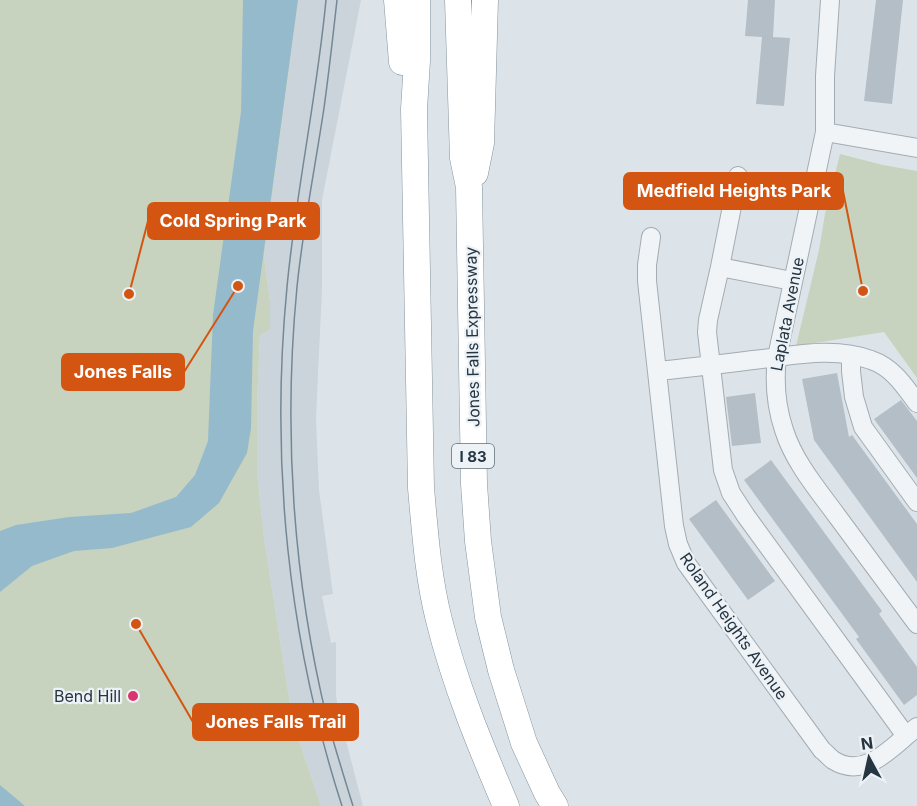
<svg xmlns="http://www.w3.org/2000/svg" width="917" height="806" viewBox="0 0 917 806" font-family="Inter,sans-serif">
<style>
.built{fill:#cbd4db}
.green{fill:#c7d3be}
.water{fill:#95bacc}
.building{fill:#b4bec6}
.lines{fill:none;stroke-linecap:round;stroke-linejoin:round}
.minor-casing{stroke:#a2acb3;stroke-width:20}
.highway-casing{stroke:#8394a1;stroke-width:27}
.minor{stroke:#f0f4f7;stroke-width:18}
.highway{stroke:#fff;stroke-width:26}
.tram{stroke:#758794;stroke-width:1.5}
.poi-dot{fill:#da366e;stroke:#edf2f6;stroke-width:2}
.labels{text-anchor:middle;dominant-baseline:central;stroke-width:4.5;stroke-linejoin:round;paint-order:stroke}
.shield{fill:#edf2f6;stroke:#616e77;stroke-width:1.5}
.shield-label{font-size:15px;font-weight:bold;fill:#253541}
.street-label{font-size:16px;fill:#253541;stroke:#edf2f6}
.poi-label{font-size:16px;fill:#253541;stroke:#edf2f6;text-anchor:end}
.leader{fill:none;stroke:#d45511;stroke-width:2}
.callout-dot{fill:#d45511;stroke:#edf2f6;stroke-width:2}
.callout{fill:#d45511;stroke:#d45511;stroke-width:2}
.callout-label{font-size:18px;text-anchor:middle;font-weight:bold;fill:#fff}
</style>
<rect width="100%" height="100%" fill="#dde4e9"/>
<!-- built -->
<path class="built" d="M298,0h63l-39,200v88l-6,131 3,71 14,104 -11,2 9,47 5,-1v53l3,19 24,92h-42l-28,-83 -29,-185 -7,-66v-68l3,-69 10,-7v-26l-6,-45z"/>
<!-- green -->
<path class="green" d="M0,0h298l-34,257 6,45v27l-10,6 -3,69v68l7,66 29,185 28,83h-321z
M840,154l43,11 34,6v207l-33,-46 -88,14 23,-96 6,-36z"/>
<!-- water -->
<path class="water" d="M243,0h55l-45,331 -2,97 -4,25 -28,50 -28,24 -79,21 -38,3 -42,15 -32,26v-61l16,-6 53,-8 62,-4 45,-16 19,-22 13,-34 5,-126 28,-203z
M0,785l25,21h-25z"/>
<!-- building -->
<path class="building" d="M748,0h27l-2,37 17,1 -6,68 -28,-2 6,-67 -17,-1z
M876,0h27l-11,104 -28,-3z
M837,373l12,64 3,-2 65,89v58l-103,-142 -12,-61z
M755,393l6,50 -29,3 -6,-49z
M901,400l16,21v57l-43,-59z
M771,460l111,151 -3,3 38,53v28l-13,10 -48,-66 3,-2 -115,-157z
M716,500l59,81 -27,19 -59,-81z"/>
<g class="lines">
<defs>
<path id="minor" d="M830,0l-5,76v56l-48,225c-3,25 -1,49 7,73 10,32 34,60 53,86 27,36 53,72 80,108
M825,132l92,16
M738,176l-18,91 -12,53 -1,12 16,138 8,23 15,23 160,220
M651,237l-4,28v16l27,245 4,18 8,19 136,187c4,3 7,7 11,10 33,21 60,-15 84,-33
M720,267l72,14
M851,355v16l3,26 9,30 54,75
M657,371c32,-3 64,-7 96,-11 38,-4 81,-14 118,0 21,7 33,25 46,43"/>
<path id="highway" d="M397,0l5,62
M417,0v61l-3,48 7,379c4,44 7,89 18,132 16,65 41,125 67,186
M458,0l5,158 6,29 5,297 4,57 10,76 13,53 23,73 23,50 8,13
M475,173l6,-30 4,-143"/>
</defs>
<!-- minor casing -->
<use href="#minor" class="minor-casing"/>
<!-- highway casing -->
<use href="#highway" class="highway-casing"/>
<!-- minor -->
<use href="#minor" class="minor"/>
<!-- highway -->
<use href="#highway" class="highway"/>
<!-- tram -->
<path class="tram" d="M326,0c-9,96 -30,191 -39,287 -17,175 1,352 55,519
M337,0c-4,36 -8,72 -13,108 -9,60 -21,119 -27,179 -14,144 -4,292 30,432 8,29 17,58 26,87"/>
</g>
<!-- markers -->
<circle class="poi-dot" cx="133" cy="696" r="6"/>
<g class="labels">
<!-- shield labels -->
<rect class="shield" x="452" y="444" width="42" height="24" rx="4.5"/>
<g class="shield-label">
<text x="473" y="456">I 83</text>
</g>
<!-- street labels -->
<g class="street-label">
<text transform="translate(787 314) rotate(-79)">Laplata Avenue</text>
<text transform="translate(472 337) rotate(-91)">Jones Falls Expressway</text>
<text transform="translate(734 626) rotate(55)">Roland Heights Avenue</text>
</g>
<!-- poi labels -->
<g class="poi-label">
<text x="121" y="696">Bend Hill</text>
</g>
</g>
<!-- callouts -->
<path class="leader" d="M863 291L843 191M129 294L148 221M238 286L184 372M136 624L193 722"/>
<g class="callout-dot">
<circle cx="863" cy="291" r="6"/>
<circle cx="129" cy="294" r="6"/>
<circle cx="238" cy="286" r="6"/>
<circle cx="136" cy="624" r="6"/>
</g>
<g class="callout">
<rect x="624" y="173" width="219" height="36" rx="6"/>
<rect x="148" y="203" width="171" height="36" rx="6"/>
<rect x="62" y="354" width="122" height="36" rx="6"/>
<rect x="193" y="704" width="165" height="36" rx="6"/>
</g>
<g class="callout-label">
<text x="734" y="197">Medfield Heights Park</text>
<text x="233" y="227">Cold Spring Park</text>
<text x="123" y="378">Jones Falls</text>
<text x="276" y="728">Jones Falls Trail</text>
</g>
<!-- north arrow -->
<g transform="translate(869 758) rotate(352)" stroke="#edf2f6" stroke-width="4.5" paint-order="stroke">
<path d="M0-4.5L10 22L0 15L-10 22Z" fill="#253541"/>
<text y="-9" font-size="16" font-weight="bold" text-anchor="middle" fill="#253541">N</text>
</g>
</svg>
